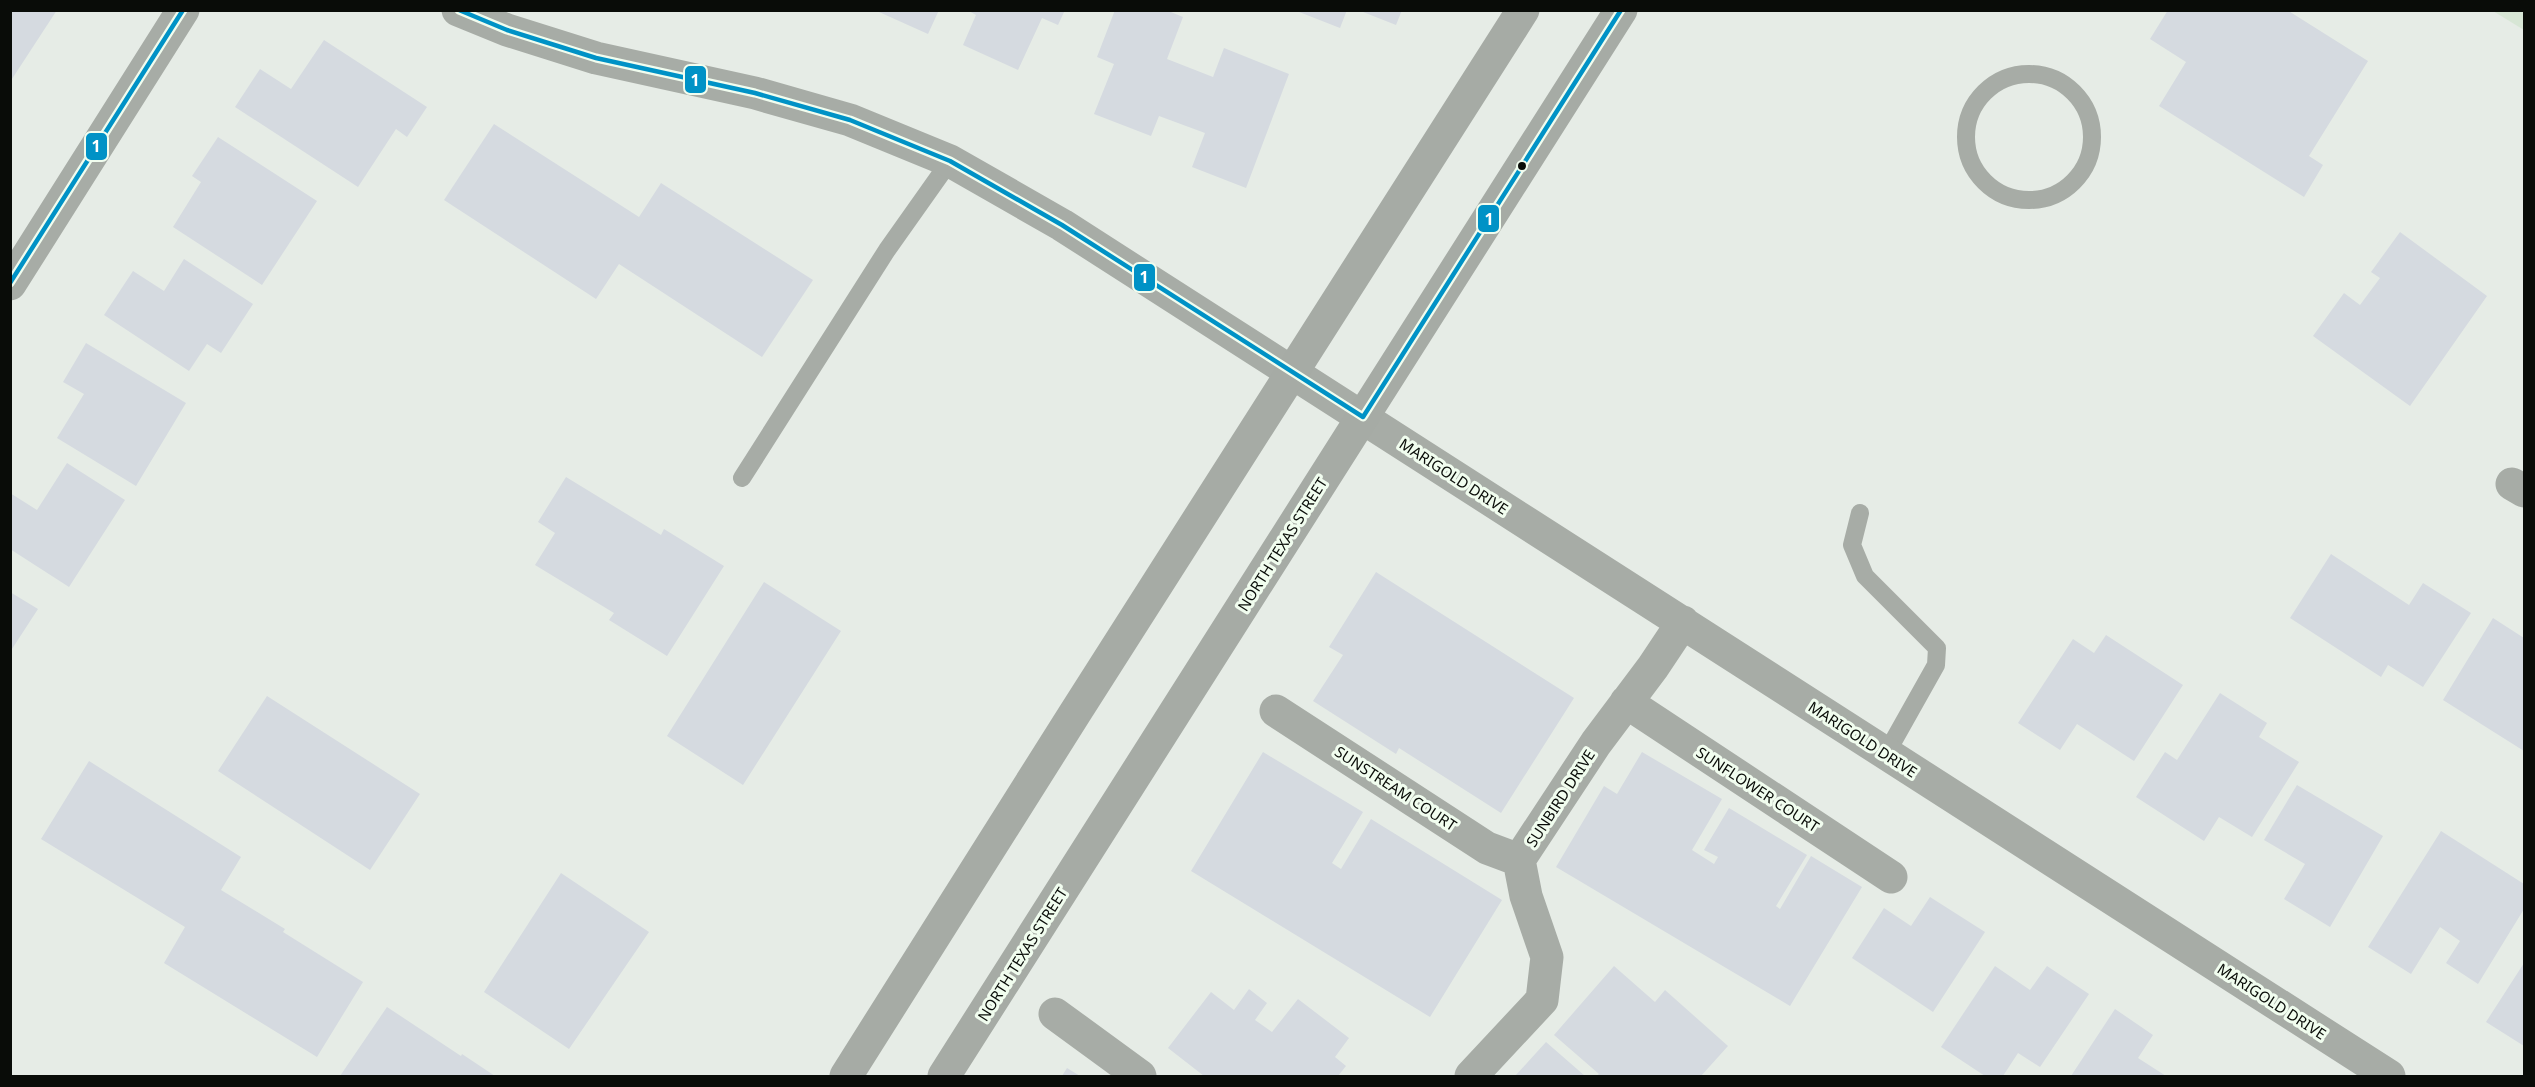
<svg xmlns="http://www.w3.org/2000/svg" width="2535" height="1087" viewBox="0 0 2535 1087" font-family="'Noto Sans',sans-serif">
<style>
.green{fill:#d7e6d5}
.building{fill:#d5dae0}
.lines{fill:none;stroke-linecap:round;stroke-linejoin:round}
.service{stroke:#a7aca6;stroke-width:18}
.minor{stroke:#a7aca6;stroke-width:33}
.secondary{stroke:#a6aba5;stroke-width:33}
.bus-1-casing{stroke:#f1fdef;stroke-width:9}
.bus-1{stroke:#0092c6;stroke-width:4.5}
.bus-dot{fill:#090c08;stroke:#f1fdef;stroke-width:2}
.labels{text-anchor:middle;dominant-baseline:central;stroke-width:6;stroke-linejoin:round;paint-order:stroke}
.street-label{font-size:15px;fill:#090c08;stroke:#f1fdef}
.line-badge{stroke:#f1fdef;stroke-width:2}
.badge-label{font-size:16px;text-anchor:middle;font-weight:bold;fill:#fff}
</style>
<rect width="100%" height="100%" fill="#e6ece6"/>
<!-- green -->
<path class="green" d="M2493,11h31v19z"/>
<!-- building -->
<path class="building" d="M10,10h47l-47,72z
M880,10h59l-11,24 -49,-22z
M967,10h98l-7,15 -16,-7 -24,52 -55,-25 13,-30z
M1115,10h51l17,7 -16,42 46,18 11,-29 65,26 -43,114 -54,-21 13,-34 -46,-17 -8,20 -57,-22 20,-50 -17,-7z
M1294,10h53l-7,18z
M1358,10h44l-6,15z
M2168,10h119l81,51 -59,95 14,9 -19,32 -145,-91 27,-44 -36,-23z
M324,40l103,67 -20,30 -11,-8 -38,58 -123,-80 25,-38 31,20z
M494,124l145,93 22,-34 152,97 -51,77 -143,-93 -23,35 -152,-99z
M218,137l99,64 -55,84 -89,-58 28,-45 -9,-6z
M2400,232l87,64 -77,110 -97,-70 31,-43 16,12 20,-27 -9,-6z
M184,259l69,45 -32,49 -14,-9 -18,27 -85,-56 29,-44 31,20z
M86,343l100,60 -50,83 -79,-48 27,-44 -21,-12z
M67,463l58,37 -56,87 -59,-38v-56l27,17z
M566,477l95,58 3,-6 60,37 -57,90 -58,-36 5,-7 -79,-48 20,-32 -17,-11z
M2331,554l78,51 14,-22 48,30 -48,74 -35,-22 -7,12 -91,-59z
M1376,572l198,126 -73,115 -102,-65 -3,6 -83,-53 30,-46 -14,-8z
M764,582l77,49 -98,154 -76,-49z
M10,592l28,17 -28,43z
M2493,618l31,20v113l-81,-51z
M2106,635l77,50 -49,76 -57,-37 -17,26 -42,-27 55,-84 21,14z
M2220,693l47,30 -8,14 40,25 -47,75 -33,-20 -15,24 -68,-44 29,-45 12,8z
M267,696l153,98 -50,76 -152,-99z
M1263,752l100,60 -31,51 9,6 30,-50 131,81 -72,117 -239,-146z
M1642,752l80,47 -30,51 22,14 4,-7 -14,-7 25,-42 78,47 -31,51 4,3 31,-53 51,31 -72,119 -234,-139 48,-81 13,8z
M89,761l152,96 -20,33 64,39 -2,3 80,50 -46,75 -153,-94 21,-36 -144,-88z
M2297,785l86,51 -53,91 -46,-28 21,-35 -41,-24z
M2441,831l83,53v25l-46,75 -32,-21 14,-22 -20,-14 -29,47 -43,-27z
M561,873l88,59 -80,117 -85,-57z
M1930,897l55,35 -52,80 -81,-54 32,-50 27,18z
M2524,963v83l-38,-24z
M1614,966l41,36 10,-12 63,56 -27,30h-105l3,-2 -45,-39z
M1995,966l35,24 17,-24 42,28 -49,73 -22,-14 -15,23h-18l-44,-29z
M1249,989l18,14 -12,17 17,12 26,-33 51,39 -14,19 11,9 -8,10h-134l-36,-28 43,-56 23,18z
M387,1007l74,49 1,-2 33,22h-155z
M2115,1009l38,26 -15,23 28,18h-95z
M1546,1042l39,34h-70z
M1067,1068l13,8h-18z"/>
<g class="lines">
<!-- service -->
<path class="service" d="M1966 137a63 63 0 1 1 126 0a63 63 0 1 1-126 0Z
M742,478l145,-228 63,-89
M1860,513l-8,32 13,31 72,72 -1,17 -50,89"/>
<!-- minor -->
<path class="minor" d="M458,10l49,20 89,28 159,35 95,27 100,41 112,64 1327,851
M10,284l173,-274
M2512,484l12,7
M1626,702l265,175
M1276,711l211,137 32,12
M1055,1014l85,62
M1471,1076l71,-76 5,-43 -21,-61 -7,-36 77,-117 57,-76 30,-45"/>
<!-- secondary -->
<path class="secondary" d="M846,1076l229,-363 448,-703
M944,1076l677,-1066"/>
<defs>
<path id="bus-1" d="M459,10l48,20 89,28 159,35 95,27 100,41 112,64 301,192 258,-407
M10,283l173,-273"/>
</defs>
<!-- bus-1 casing -->
<use href="#bus-1" class="bus-1-casing"/>
<!-- bus-1 -->
<use href="#bus-1" class="bus-1"/>
</g>
<!-- markers -->
<circle class="bus-dot" cx="1522" cy="166" r="5"/>
<g class="labels">
<!-- street labels -->
<g class="street-label">
<text transform="translate(1454 476) rotate(33)">MARIGOLD DRIVE</text>
<text transform="translate(1282 544) rotate(-58)">NORTH TEXAS STREET</text>
<text transform="translate(1863 739) rotate(33)">MARIGOLD DRIVE</text>
<text transform="translate(1396 788) rotate(33)">SUNSTREAM COURT</text>
<text transform="translate(1758 789) rotate(33)">SUNFLOWER COURT</text>
<text transform="translate(1560 798) rotate(-57)">SUNBIRD DRIVE</text>
<text transform="translate(1022 954) rotate(-58)">NORTH TEXAS STREET</text>
<text transform="translate(2272 1001) rotate(33)">MARIGOLD DRIVE</text>
</g>
</g>
<g class="line-badge">
<rect x="684" y="65" width="23" height="29" rx="6" fill="#0092c6"/>
<rect x="85" y="132" width="23" height="29" rx="6" fill="#0092c6"/>
<rect x="1477" y="204" width="23" height="29" rx="6" fill="#0092c6"/>
<rect x="1133" y="263" width="23" height="29" rx="6" fill="#0092c6"/>
</g>
<g class="badge-label">
<text x="695" y="86">1</text>
<text x="96" y="152">1</text>
<text x="1489" y="225">1</text>
<text x="1144" y="283">1</text>
</g>
<!-- border -->
<rect width="2535" height="1087" fill="none" stroke="#090c08" stroke-width="24"/>
</svg>
